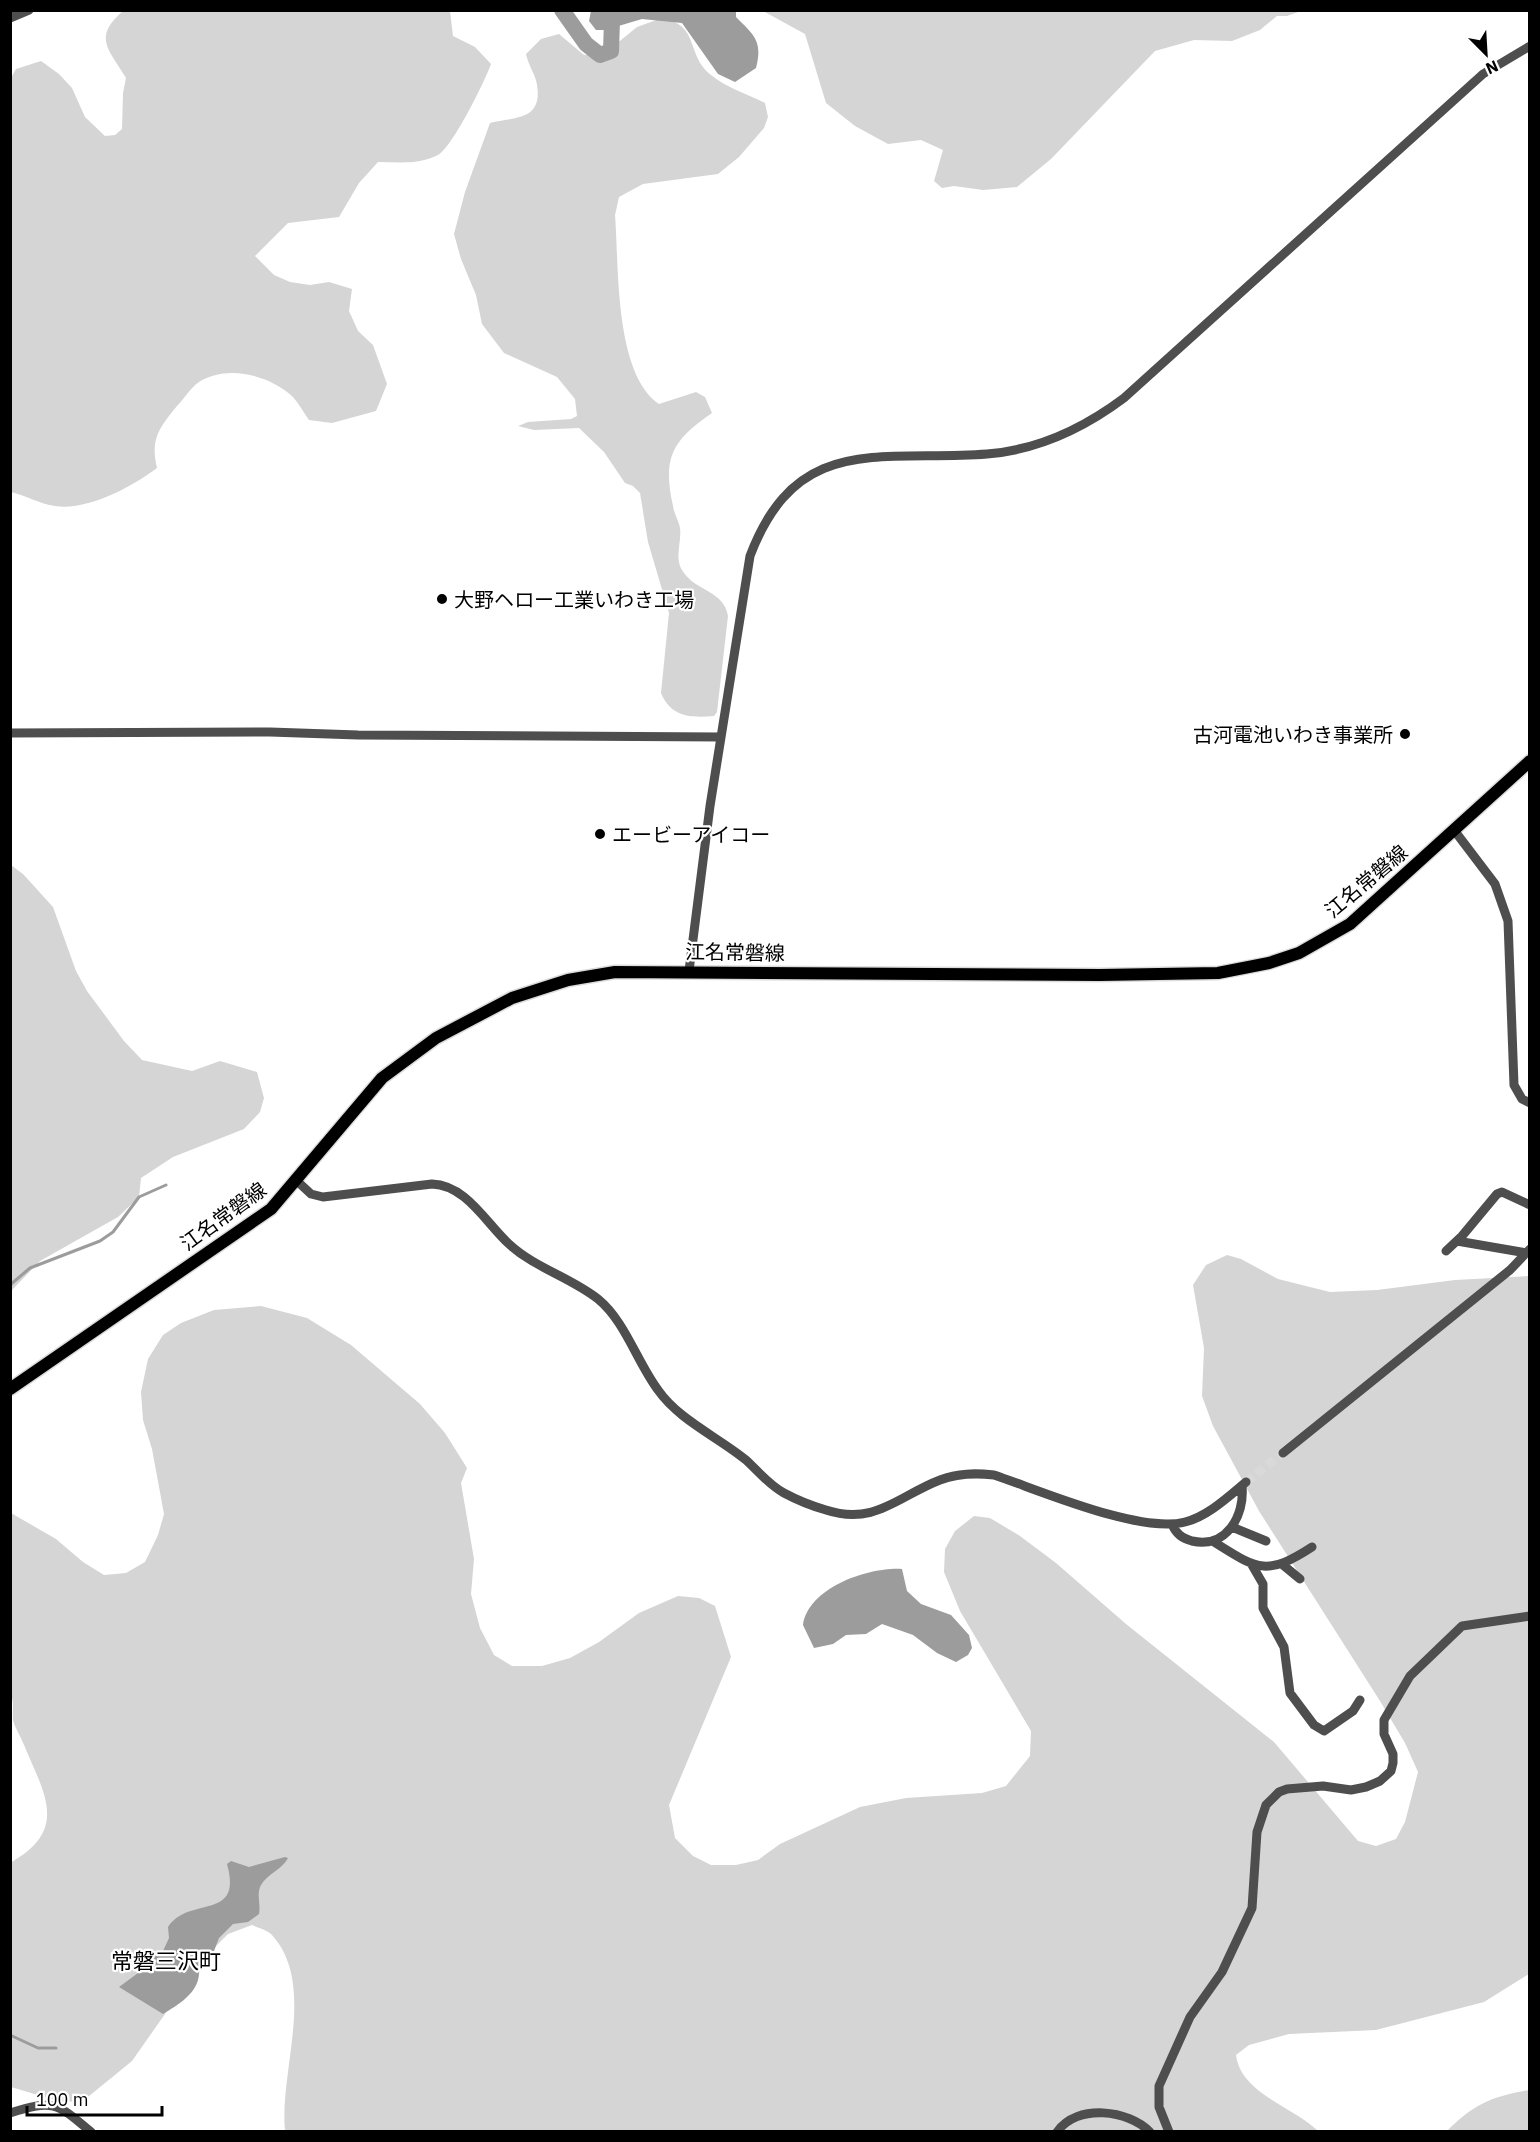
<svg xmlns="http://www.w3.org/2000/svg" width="1540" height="2142" viewBox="0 0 1540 2142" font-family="'IBM Plex Sans','Noto Sans JP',sans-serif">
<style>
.green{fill:#d5d5d5}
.water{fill:#9c9c9c}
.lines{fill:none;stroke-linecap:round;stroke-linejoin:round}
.stream{stroke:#9c9c9c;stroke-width:3}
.river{stroke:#9c9c9c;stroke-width:16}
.minor-tunnel{stroke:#d9d9d9;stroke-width:9;stroke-dasharray:9 4.5;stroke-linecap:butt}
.major-casing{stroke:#dbdbdb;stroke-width:15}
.minor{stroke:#4e4e4e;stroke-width:9}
.major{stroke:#000;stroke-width:12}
.poi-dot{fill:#000;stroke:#fff;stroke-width:2}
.labels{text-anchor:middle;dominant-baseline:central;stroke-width:4.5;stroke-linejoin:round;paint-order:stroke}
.poi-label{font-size:20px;fill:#000;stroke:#fff;text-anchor:start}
.street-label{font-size:20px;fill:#000;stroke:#fff}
.quarter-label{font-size:22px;fill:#000;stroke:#fff}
</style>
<rect width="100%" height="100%" fill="#fff"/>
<!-- green -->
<path class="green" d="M123,11h327l3,25 22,11 16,17c-6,17 -39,84 -53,91 -19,10 -40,7 -60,7l-19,21 -20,34 -51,6 -33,33 19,19 16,7 20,3 19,-3 23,7 -3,22 9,20 15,14 14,39 -11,27 -44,12 -23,-3c-5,-7 -10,-16 -16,-23 -23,-22 -66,-33 -94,-15 -8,5 -15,17 -22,24 -18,22 -27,33 -20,62 -25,19 -70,43 -102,38 -15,-2 -30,-11 -44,-14v-414l5,-9 25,-8 18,13 13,14 13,29 20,19 10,-1 7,-6 1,-36 3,-15c-17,-29 -34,-40 -3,-67z
M763,11h538l-14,5h-10l-17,14 -28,11 -38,-1 -39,11 -104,108 -34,28 -34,3 -29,-4 -12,2 -8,-7 9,-31 -22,-10 -33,4 -33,-18 -29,-23 -21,-69z
M662,18c39,8 23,36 49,57 16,13 36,19 54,28l3,14 -4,11 -25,29 -21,17 -75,10 -24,13 -4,18c4,50 -1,158 44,189l37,-12 9,5 7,16c-39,27 -50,44 -39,93 1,8 6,15 7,22 2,16 -7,31 4,45 14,19 40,18 44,43l-11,96 -3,4c-24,2 -43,1 -53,-23l8,-80 -21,-71 -8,-49 -7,-7 -8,-3 -21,-31 -25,-24 -45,2 -16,-4 10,-4 43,-3 6,-3 -2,-17 -18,-22 -53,-24 -22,-29 -6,-29 -15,-36 -7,-25 11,-42 25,-69c24,-6 53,-2 47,-38 -1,-10 -9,-20 -11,-31l15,-15 18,-5 25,21 21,-2 32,-26z
M11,865l12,9 30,33 23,64 11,20 37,50 18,19 50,11 28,-10 37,11 7,26 -4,14 -16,17 -71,28 -32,21 -2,19 -21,20 -78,44 -29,30z
M1227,1255l14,4 37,20 52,13 47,-2 78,-10 74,-4v698l-45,28 -108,28 -87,4 -40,11 -13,10c5,39 58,52 82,76h-1033c-6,-60 32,-146 -13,-196 -4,-5 -14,-7 -20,-10l-24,9 -23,23 -73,104 -49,40 -22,1 -50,-15 -1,-224c59,-33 35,-68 14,-118 -3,-8 -9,-17 -11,-25 -1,-11 2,-17 -3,-27l1,-180 45,26 27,23 21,13 22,-2 19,-11 13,-27 6,-21 -12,-65 -9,-29 -2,-28 7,-33 15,-24 18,-12 33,-13 47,-4 46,12 44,27 69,59 25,29 22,35 -6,15 13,76 -3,35 9,34 14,27 18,11h30l28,-8 29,-16 40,-29 39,-17 21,2 16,8 16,51 -62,148 6,33 18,18 18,9h25l22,-5 22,-16 80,-37 46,-9 76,-5 24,-7 24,-30 1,-25 -71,-120 -16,-39 1,-23 10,-18 19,-15 16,2 30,18 36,27 70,61 148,118 84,99 18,5 20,-7 9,-17 13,-50 -13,-29 -25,-42 -121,-190 -46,-85 -11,-30 2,-48 -11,-63 13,-20z
M1529,2090v41h-82c27,-27 44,-34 82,-41z"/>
<!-- water -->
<path class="water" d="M591,11h145v6c18,18 27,24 20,51l-21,14 -17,-8 -36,-51 -40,-4 -37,11h-9l-7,-9z
M902,1569l5,22 14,13 30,11 18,20 3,13 -4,7 -12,7 -19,-9 -24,-18 -31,-11 -16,10 -20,1 -13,9 -19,4 -11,-23c6,-38 66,-58 99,-56z
M285,1857l3,1c-5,11 -21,16 -27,27 -5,9 0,19 -2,29l-11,8 -15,2 -14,14 -5,13 -14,8c-2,6 0,9 -1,15 -1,19 -21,31 -36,40l-44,-27 19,-14 9,-13 16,-9 6,-13 -1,-11c22,-32 75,-5 59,-63l4,-3 18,6z"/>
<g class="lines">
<!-- stream -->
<path class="stream" d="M10,1285l20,-17 70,-27 13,-9 26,-35 27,-12
M10,2035l28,13h18"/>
<!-- river -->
<path class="river" d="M562,10l24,34 14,11 11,-4 1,-31"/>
<!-- minor-tunnel -->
<path class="minor-tunnel" d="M1246,1482l37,-29"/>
<defs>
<path id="major" d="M10,1389l261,-180 111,-131 54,-40 76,-40 56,-18 47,-8 485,3 118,-2 51,-10 30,-10 51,-29 180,-163"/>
</defs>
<!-- major casing -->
<use href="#major" class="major-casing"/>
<!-- minor -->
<path class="minor" d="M10,18l19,-8
M10,733l260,-1 88,3 363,2
M1454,830l41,54 13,37 6,164 8,14 8,4
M689,971l21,-165 40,-250c47,-124 131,-94 237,-102 50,-4 97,-26 137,-56l359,-324 47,-28
M297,1181l14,13 12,3 109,-13c34,1 54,39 77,60 26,24 61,33 89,55 27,22 39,63 60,91 21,30 60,47 88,70 12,11 23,25 38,33 13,7 28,13 42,17 49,16 72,-14 114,-30 18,-7 35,-7 54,-5 45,15 146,59 191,47 23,-6 43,-25 61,-40
M1457,1241l70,12
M1446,1251l16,-15 35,-42 5,-2 28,13
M1283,1453l227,-183 20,-21
M1172,1524c4,10 10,14 20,17 34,8 53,-25 50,-55
M1232,1527l34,14
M1214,1542c43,27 52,35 98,5
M1252,1565l11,19v24l21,39 6,46 24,32 10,6 29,-20 7,-11
M1283,1565l17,14
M10,2113c44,-14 47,-10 81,19
M1057,2132c20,-29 72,-22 93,0
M1169,2132l-10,-25v-21l31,-69 32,-45 30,-64 5,-76 9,-27 13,-13 8,-3 36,-3 28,4 15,-3 14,-6 11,-10 2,-8v-9l-9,-20v-14l26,-44 52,-50 68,-10"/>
<!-- major -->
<use href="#major" class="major"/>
</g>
<!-- markers -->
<g class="poi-dot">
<circle cx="442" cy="599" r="6"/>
<circle cx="1405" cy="734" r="6"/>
<circle cx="600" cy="834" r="6"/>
</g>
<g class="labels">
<!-- poi labels -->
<g class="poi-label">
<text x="454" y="599">大野ヘロー工業いわき工場</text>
<text x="1393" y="734" text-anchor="end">古河電池いわき事業所</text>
<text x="612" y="834">エービーアイコー</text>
</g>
<!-- street labels -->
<g class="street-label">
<text transform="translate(1366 881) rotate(-40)">江名常磐線</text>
<text transform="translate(735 952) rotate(1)">江名常磐線</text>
<text transform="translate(223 1216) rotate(-36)">江名常磐線</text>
</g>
<!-- quarter labels -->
<g class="quarter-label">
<text x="166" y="1960">常磐三沢町</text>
</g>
</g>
<!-- border -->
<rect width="1540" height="2142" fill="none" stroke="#000000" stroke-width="24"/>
<!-- north arrow -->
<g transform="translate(1486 54) rotate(156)" stroke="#ffffff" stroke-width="4.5" paint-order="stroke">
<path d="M0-4.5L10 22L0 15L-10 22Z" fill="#000000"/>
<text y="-9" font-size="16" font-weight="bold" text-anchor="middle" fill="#000000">N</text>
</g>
<!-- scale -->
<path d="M27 2106v9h135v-9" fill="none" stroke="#000000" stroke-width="3"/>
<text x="36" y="2106" font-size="18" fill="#000000" stroke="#ffffff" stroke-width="4.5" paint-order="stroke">100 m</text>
</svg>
